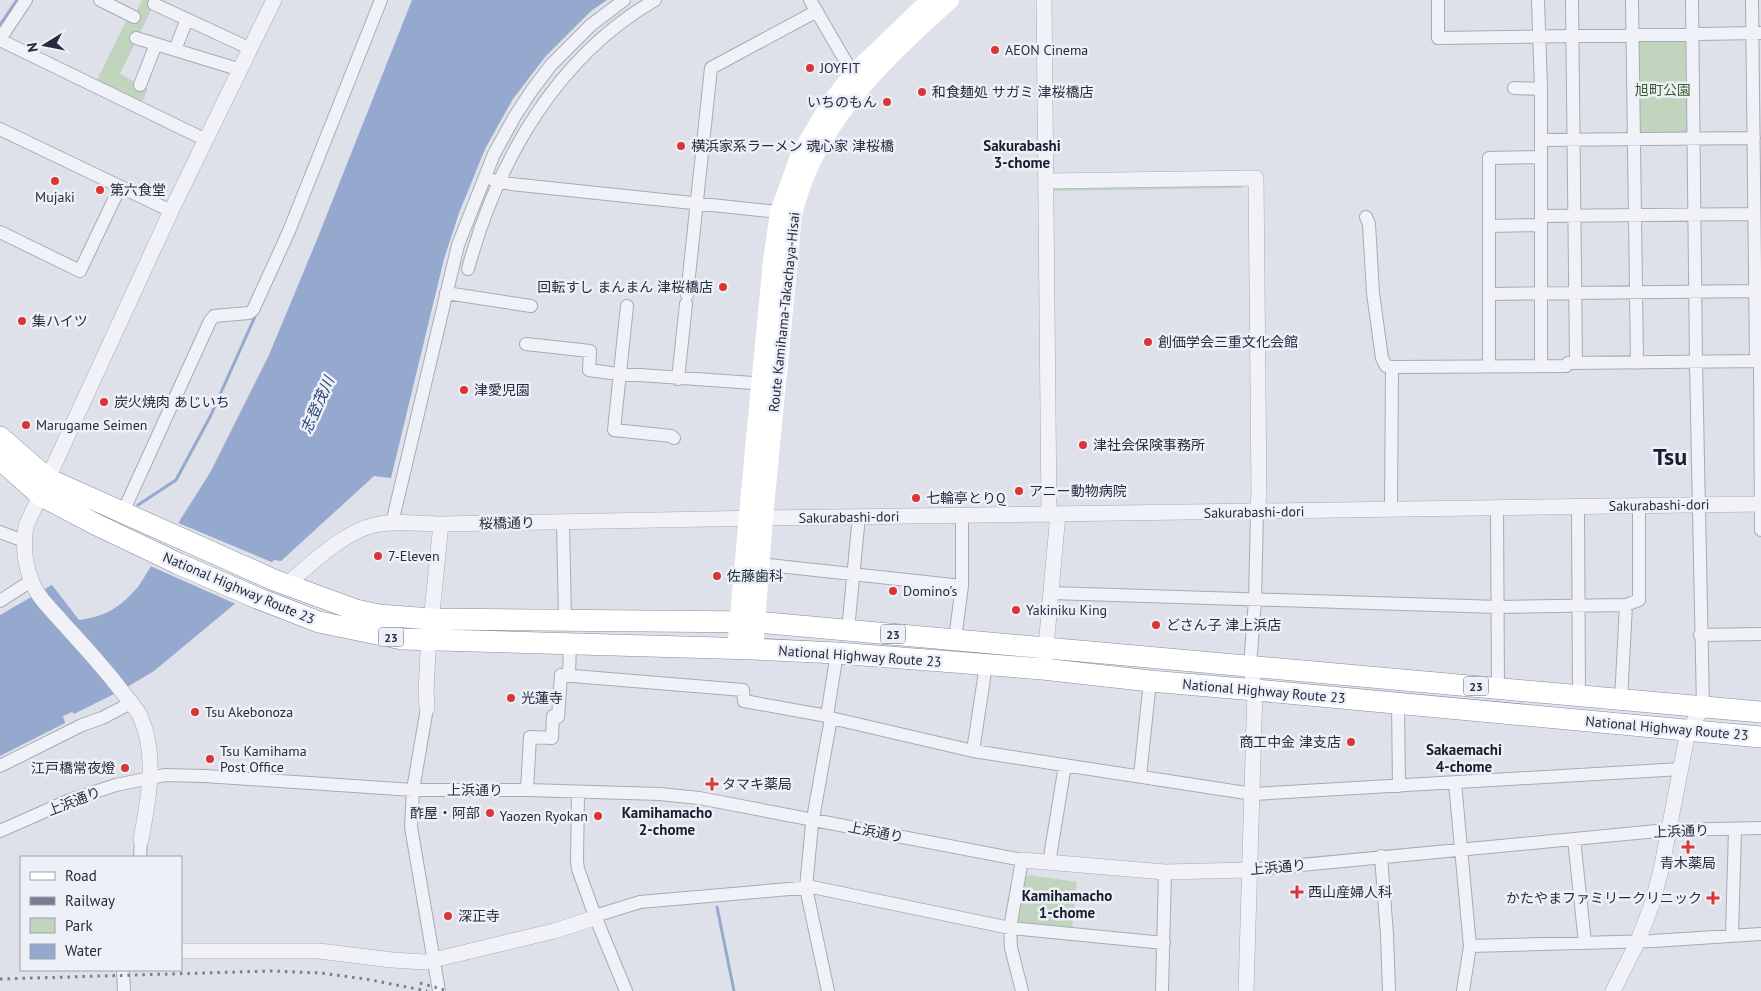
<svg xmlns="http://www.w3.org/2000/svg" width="1761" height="991" viewBox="0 0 1761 991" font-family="'PT Sans','Noto Sans JP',sans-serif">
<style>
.green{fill:#c0d4be}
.water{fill:#95a8cd}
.pier{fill:#dee1e9}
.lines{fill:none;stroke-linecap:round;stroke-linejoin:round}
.stream{stroke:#95a8cd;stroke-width:3}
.minor-casing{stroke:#a6abb7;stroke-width:14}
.tertiary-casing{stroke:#a6abb7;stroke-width:16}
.trunk-casing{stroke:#848ba1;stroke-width:22}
.minor{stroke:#f1f2f7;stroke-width:12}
.tertiary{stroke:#f1f2f7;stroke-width:15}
.secondary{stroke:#fff;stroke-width:18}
.trunk{stroke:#fff;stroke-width:21}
.rail{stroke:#767d94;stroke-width:3;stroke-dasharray:2.5 5;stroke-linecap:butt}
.poi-dot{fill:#db3537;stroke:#edf0f6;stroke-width:2}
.labels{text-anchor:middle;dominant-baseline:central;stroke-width:5;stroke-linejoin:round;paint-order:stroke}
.shield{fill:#edf0f6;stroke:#616777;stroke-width:1}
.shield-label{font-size:12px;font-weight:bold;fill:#252c41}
.poi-label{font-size:14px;fill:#252c41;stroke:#edf0f6;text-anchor:start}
.park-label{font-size:14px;fill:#335e31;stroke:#edf0f6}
.street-label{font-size:14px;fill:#252c41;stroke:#edf0f6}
.neighbourhood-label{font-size:15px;font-weight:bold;fill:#181d32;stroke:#edf0f6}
.water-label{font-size:15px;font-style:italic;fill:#2b4379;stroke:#edf0f6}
.town-label{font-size:24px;font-weight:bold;fill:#181d32;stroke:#edf0f6}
</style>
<rect width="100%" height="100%" fill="#dee1e9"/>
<!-- green -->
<path class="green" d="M142,0h14l-36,74 28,15 -7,15 -45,-22 32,-65 5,2z
M1640,40h44l4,4 1,91h-51l-2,-91z
M1243,183l-1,5 -191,3 6,-5z
M1029,875l48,7 -5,46 -52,-5 -2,-3 7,-42z"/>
<!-- water -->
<path class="water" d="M412,0h195l-16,11 -46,46 -32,42 -28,50 -26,64 -15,46 -53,219 -17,-2 -93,85 -7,-1 -5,6 -8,16 -107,89 -32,19 -48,24 -2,-2 -9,4 2,7 -65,33v-141l52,-30 27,35c28,-4 40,-12 59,-33l73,-116 58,-116 47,-113z"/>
<!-- pier -->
<path class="pier" d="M176,522l98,41 -11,21 -25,21 -90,-40z"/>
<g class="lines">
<!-- stream -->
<path class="stream" d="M0,25l17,-25
M138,505l38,-25 34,-63 47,-105
M717,907l17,84"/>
<defs>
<path id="minor" d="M100,0l34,17
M810,0l43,74
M1438,0v38l323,-5
M1538,0l3,89v277
M1572,0l4,363
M1632,0l5,363
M1692,0l4,363 7,344
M1752,0l4,361
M154,4l97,45
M136,38l105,32
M0,39l26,-39
M0,40l206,100
M175,50l12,-31
M140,85l16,-41
M1514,88l27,1
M0,129l171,82
M1541,140l213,-2
M493,180l18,4 268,28
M1541,216l213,-2
M1366,217l3,7 4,69 9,65 4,8 6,1 174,-1 2,-3 193,-2
M1489,226l52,-1
M0,232l80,39 40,-84
M468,269c29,-107 88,-212 187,-269
M446,293l85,13
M1489,294l267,-3
M687,295l24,-227 106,-57
M627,306l-13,124 57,6 3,2
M526,344l64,7 -1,19 22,3 156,11
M1760,361l1,169
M1489,366v-208l52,-1
M678,379l8,-75
M1578,507l1,189
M1497,508l1,180
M1391,510l1,-143
M123,512l87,-191 4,-5 35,-3 4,-3 36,-79 92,-231
M563,522l2,98
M392,523l66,-278 36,-91 21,-38 17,-26 19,-25 40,-40 33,-25
M0,532l24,9
M760,564l202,22
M1051,593l448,14 127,-2 13,-5v-94
M0,601l31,-20
M848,630l11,-114
M1700,635l61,-1
M955,639l7,-53v-71
M1250,666l5,-66 2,-89
M569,676l1,-33
M1621,700l5,-95
M1398,703l1,83
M427,708l-14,82 -2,37 28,164
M831,718l142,33 280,43 428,-25
M973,751l13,-86
M0,766l82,-41 20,-7 29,-15
M1140,776l10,-95
M1455,783l15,163 -7,45
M527,790l3,-53 22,1 1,-22 5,1 3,-42 182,15 1,11 83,15
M578,792l-1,69 1,8 17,47 31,75
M0,831l70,-31 46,-15 49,-10 40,1 208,14h114l133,4 39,4 323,62 -12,68 1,20 11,43
M1574,839l11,104
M1381,856l6,79 2,56
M140,857l1,-17
M1049,863l16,-98
M1248,870l420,-40 93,-2
M595,916l45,-14 172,-15 198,41 154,15
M1732,935l3,-106
M1470,946l183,-5 108,-7
M123,970l1,21
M828,991l-22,-103 6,-64 19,-106 -4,-2 10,-63
M1162,991l3,-119"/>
<path id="tertiary" d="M1044,0l5,514
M1046,181l210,-3 3,317 -2,16
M286,585c25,-21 57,-53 89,-60 21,-5 45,-1 66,-1l323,-6 997,-14
M1045,658l13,-144
M427,708l-1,-16 2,-40 13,-128
M141,840c7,-40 17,-84 -1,-124 -5,-10 -14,-19 -20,-27 -18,-24 -38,-45 -58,-67 -11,-13 -26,-26 -31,-43 -7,-17 -8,-34 -5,-53l145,-315 103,-211
M1022,860l143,12 83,-2
M181,951h138l73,9 33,2 129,-31 37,-12 4,-3
M1246,991l9,-301 -5,-24
M1613,991l25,-50 14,-37 9,-34 27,-139 15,-24"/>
<path id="trunk" d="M0,437l48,42 226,101 82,30 23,5 52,4 325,3 1005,90
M0,459l40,36 55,29 84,40 78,34 62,24 83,17 352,10 83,4 206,16 107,12 105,9 506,47"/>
</defs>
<!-- minor casing -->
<use href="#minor" class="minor-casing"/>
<!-- tertiary casing -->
<use href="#tertiary" class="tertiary-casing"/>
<!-- trunk casing -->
<use href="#trunk" class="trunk-casing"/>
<!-- minor -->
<use href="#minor" class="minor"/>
<!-- tertiary -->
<use href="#tertiary" class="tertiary"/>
<!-- secondary -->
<path class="secondary" d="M736,649l18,-200 18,-188 7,-49 21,-58 31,-52 22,-28 77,-74
M754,649l10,-131 29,-302c19,-91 91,-156 157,-216"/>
<!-- trunk -->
<use href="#trunk" class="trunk"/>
<!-- rail -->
<path class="rail" d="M0,979l271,-8 50,2 45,6 61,12
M420,983l28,8"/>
</g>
<!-- markers -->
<g class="poi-dot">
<circle cx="995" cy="50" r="5"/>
<circle cx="810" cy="68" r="5"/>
<circle cx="922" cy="92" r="5"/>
<circle cx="887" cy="102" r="5"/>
<circle cx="681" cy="146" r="5"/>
<circle cx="55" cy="181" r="5"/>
<circle cx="100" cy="190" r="5"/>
<circle cx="723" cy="287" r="5"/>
<circle cx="22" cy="321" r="5"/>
<circle cx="1148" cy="342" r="5"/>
<circle cx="464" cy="390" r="5"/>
<circle cx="104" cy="402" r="5"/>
<circle cx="26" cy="425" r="5"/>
<circle cx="1083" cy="445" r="5"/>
<circle cx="1019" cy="491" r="5"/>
<circle cx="916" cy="498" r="5"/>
<circle cx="378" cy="556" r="5"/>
<circle cx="717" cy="576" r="5"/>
<circle cx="893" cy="591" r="5"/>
<circle cx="1016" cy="610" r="5"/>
<circle cx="1156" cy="625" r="5"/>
<circle cx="511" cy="698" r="5"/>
<circle cx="195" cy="712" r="5"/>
<circle cx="1351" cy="742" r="5"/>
<circle cx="210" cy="759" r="5"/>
<circle cx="125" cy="768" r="5"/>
<path d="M709.5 776.5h5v5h5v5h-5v5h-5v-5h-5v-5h5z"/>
<circle cx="490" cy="813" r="5"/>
<circle cx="598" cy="816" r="5"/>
<path d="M1685.5 839.5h5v5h5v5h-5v5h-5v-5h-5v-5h5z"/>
<path d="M1294.5 884.5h5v5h5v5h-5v5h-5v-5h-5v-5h5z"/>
<path d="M1710.5 890.5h5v5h5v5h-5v5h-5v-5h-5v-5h5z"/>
<circle cx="448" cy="916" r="5"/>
</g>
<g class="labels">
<!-- shield labels -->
<g class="shield">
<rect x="880.5" y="624.5" width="25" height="19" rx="4"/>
<rect x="378.5" y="627.5" width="25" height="19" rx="4"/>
<rect x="1463.5" y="676.5" width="25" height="19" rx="4"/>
</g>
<g class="shield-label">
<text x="893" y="634">23</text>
<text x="391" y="637">23</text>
<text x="1476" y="686">23</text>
</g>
<!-- poi labels -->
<g class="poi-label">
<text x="1005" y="50">AEON Cinema</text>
<text x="820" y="68">JOYFIT</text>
<text x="932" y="92">和食麺処 サガミ 津桜橋店</text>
<text x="877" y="102" text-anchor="end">いちのもん</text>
<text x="691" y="146">横浜家系ラーメン 魂心家 津桜橋</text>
<text x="110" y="190">第六食堂</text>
<text x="55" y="197" text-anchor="middle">Mujaki</text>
<text x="713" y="287" text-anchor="end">回転すし まんまん 津桜橋店</text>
<text x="32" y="321">集ハイツ</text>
<text x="1158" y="342">創価学会三重文化会館</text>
<text x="474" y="390">津愛児園</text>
<text x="114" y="402">炭火焼肉 あじいち</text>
<text x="36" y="425">Marugame Seimen</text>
<text x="1093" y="445">津社会保険事務所</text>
<text x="1029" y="491">アニー動物病院</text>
<text x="926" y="498">七輪亭とりQ</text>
<text x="388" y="556">7-Eleven</text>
<text x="727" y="576">佐藤歯科</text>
<text x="903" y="591">Domino's</text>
<text x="1026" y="610">Yakiniku King</text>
<text x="1166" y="625">どさん子 津上浜店</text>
<text x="521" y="698">光蓮寺</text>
<text x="205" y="712">Tsu Akebonoza</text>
<text x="1341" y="742" text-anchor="end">商工中金 津支店</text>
<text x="220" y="751">Tsu Kamihama<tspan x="220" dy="16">Post Office</tspan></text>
<text x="115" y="768" text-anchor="end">江戸橋常夜燈</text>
<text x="722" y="784">タマキ薬局</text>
<text x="480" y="813" text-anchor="end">酢屋・阿部</text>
<text x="588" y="816" text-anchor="end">Yaozen Ryokan</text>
<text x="1688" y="863" text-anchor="middle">青木薬局</text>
<text x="1308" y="892">西山産婦人科</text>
<text x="1702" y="898" text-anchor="end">かたやまファミリークリニック</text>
<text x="458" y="916">深正寺</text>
</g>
<!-- park labels -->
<g class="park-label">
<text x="1663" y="90">旭町公園</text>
</g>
<!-- street labels -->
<g class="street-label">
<text transform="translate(784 312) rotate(-84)">Route Kamihama-Takachaya-Hisai</text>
<text transform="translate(1659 505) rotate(-1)">Sakurabashi-dori</text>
<text transform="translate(1254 512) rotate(-1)">Sakurabashi-dori</text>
<text transform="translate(849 517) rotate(-1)">Sakurabashi-dori</text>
<text transform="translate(507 523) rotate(-1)">桜橋通り</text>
<text transform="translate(239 588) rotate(23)">National Highway Route 23</text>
<text transform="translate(860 656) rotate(4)">National Highway Route 23</text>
<text transform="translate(1264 691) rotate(5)">National Highway Route 23</text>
<text transform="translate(1667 728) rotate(5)">National Highway Route 23</text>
<text x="475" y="790">上浜通り</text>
<text transform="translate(74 801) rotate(-21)">上浜通り</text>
<text transform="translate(1681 831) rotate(-2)">上浜通り</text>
<text transform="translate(876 832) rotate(11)">上浜通り</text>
<text transform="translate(1278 867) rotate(-5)">上浜通り</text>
</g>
<!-- neighbourhood labels -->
<g class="neighbourhood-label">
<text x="1022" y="145">Sakurabashi<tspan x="1022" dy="17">3-chome</tspan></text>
<text x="1464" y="749">Sakaemachi<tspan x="1464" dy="17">4-chome</tspan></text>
<text x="667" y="812">Kamihamacho<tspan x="667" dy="17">2-chome</tspan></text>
<text x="1067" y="895">Kamihamacho<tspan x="1067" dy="17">1-chome</tspan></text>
</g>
<!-- water labels -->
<g class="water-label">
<text transform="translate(317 405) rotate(-66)">志登茂川</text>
</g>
<!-- town labels -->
<g class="town-label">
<text x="1670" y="456">Tsu</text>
</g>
</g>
<!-- legend -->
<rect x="20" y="856" width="162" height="115" fill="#edf0f6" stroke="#9da2ae"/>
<rect x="30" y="872" width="25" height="8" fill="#ffffff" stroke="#9da2ae"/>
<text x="65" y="881" font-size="15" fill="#252c41">Road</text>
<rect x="30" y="897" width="25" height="8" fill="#767d94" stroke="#9da2ae"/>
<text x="65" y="906" font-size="15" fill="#252c41">Railway</text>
<rect x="30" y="918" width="25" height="15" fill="#c0d4be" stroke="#9da2ae"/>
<text x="65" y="931" font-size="15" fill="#252c41">Park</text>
<rect x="30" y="944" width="25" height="15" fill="#95a8cd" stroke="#9da2ae"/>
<text x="65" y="956" font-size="15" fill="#252c41">Water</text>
<!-- north arrow -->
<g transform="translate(45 45) rotate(260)" stroke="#edf0f6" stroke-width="4" paint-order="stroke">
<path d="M0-4L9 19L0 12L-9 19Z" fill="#252c41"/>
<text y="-8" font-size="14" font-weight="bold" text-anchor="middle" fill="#252c41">N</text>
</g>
</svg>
